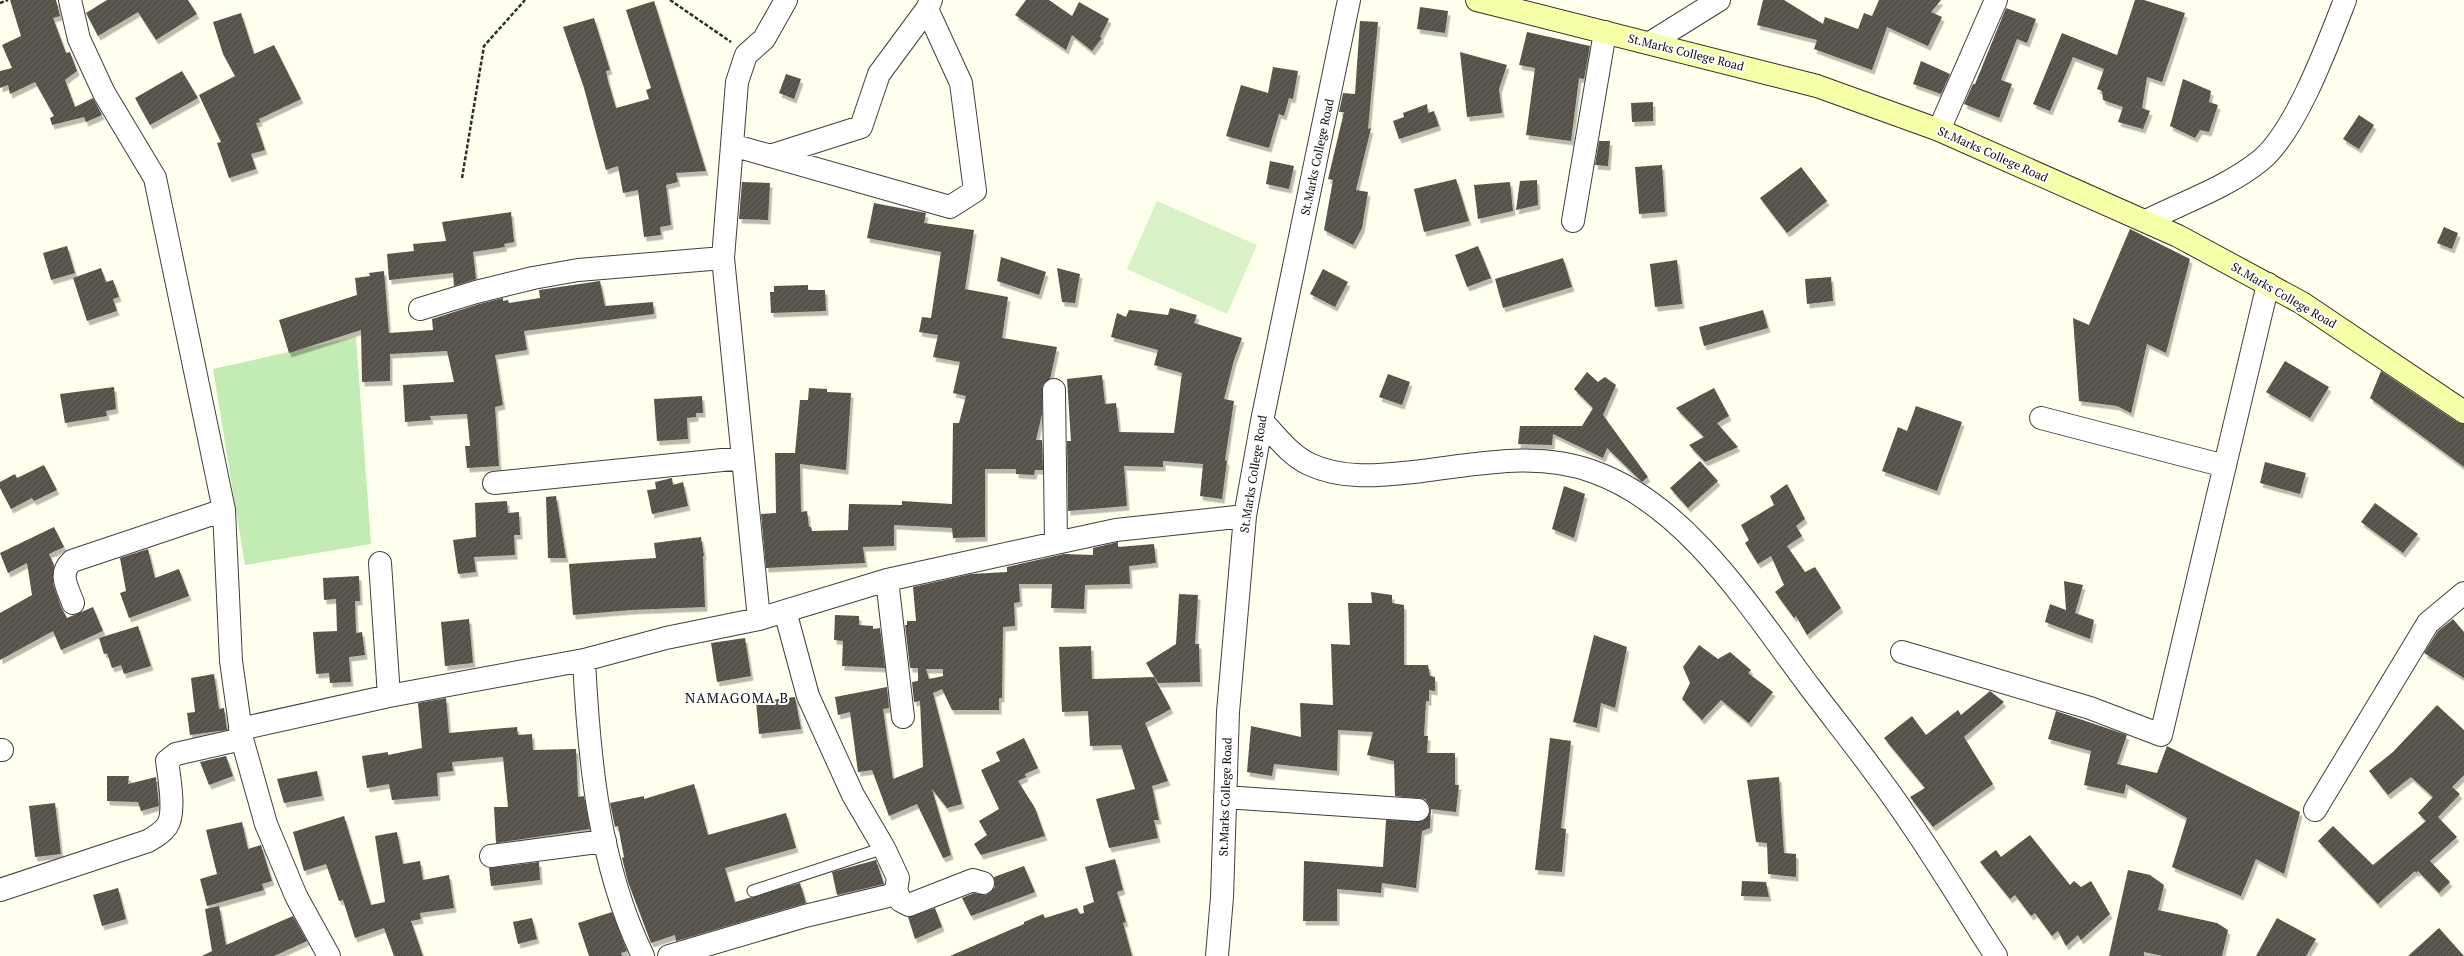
<svg xmlns="http://www.w3.org/2000/svg" width="2464" height="956" viewBox="0 0 2464 956" font-family="'PT Serif',serif">
<style>
.grass{fill:#c3ebb4}
.pitch{fill:#d8f2c6}
.building{fill:url(#building-hatch);fill-rule:evenodd;filter:url(#shadow)}
.lines{fill:none;stroke-linecap:round;stroke-linejoin:round}
.service-casing{stroke:#3f3f3f;stroke-width:13}
.minor-casing{stroke:#3f3f3f;stroke-width:24}
.secondary-casing{stroke:#2e2e2e;stroke-width:24}
.path{stroke:#2e2e2e;stroke-width:2.5;stroke-dasharray:4 2;stroke-linecap:butt}
.service{stroke:#fff;stroke-width:11}
.minor{stroke:#fff;stroke-width:22}
.secondary{stroke:#f4ffa7;stroke-width:22}
.labels{text-anchor:middle;dominant-baseline:central;stroke-width:4;stroke-linejoin:round;paint-order:stroke}
.street-label{font-size:12px;fill:#0c0c0c;stroke:#fff}
.quarter-label{font-size:14px;letter-spacing:1px;fill:#0c0c0c;stroke:#fff}
</style>
<defs>
<pattern id="building-hatch" width="6" height="6" patternUnits="userSpaceOnUse"><rect width="6" height="6" fill="#565148"/><path d="M-1 1l2-2M0 6l6-6M5 7l2-2" fill="none" stroke="#69655e"/></pattern>
<filter id="shadow"><feDropShadow dx="2.5" dy="4.5" stdDeviation="0" flood-color="#0004"/></filter>
</defs>
<rect width="100%" height="100%" fill="#feffec"/>
<!-- grass -->
<path class="grass" d="M356,337l15,207 -126,21 -32,-196z"/>
<!-- pitch -->
<path class="pitch" d="M1157,201l100,44 -30,69 -100,-45z"/>
<!-- building -->
<path class="building" d="M10,0h46l4,16 -7,2 13,35 4,-1 7,19 -12,9 10,27 18,-9 9,17 -16,7 -2,-5 -32,8 -2,-7 4,-2 -19,-34 -25,12 -2,-9 -8,3v-17l12,-3 -10,-23 19,-9z
M107,0h81l9,14 -41,26 -18,-28 -40,24 -12,-23z
M1026,0h23l23,16 7,-14 30,17 -9,18 2,1 -10,13 -20,-16 -6,15 -51,-35z
M1763,0h21l39,24 2,-7 33,12 6,-16 8,3 7,-16h62l-10,12 11,5 -14,29 -41,-19 -15,43 -58,-21 3,-9 -60,-15z
M2135,0h9l41,13 -23,69 -15,-5 -5,31 8,3 -7,18 -25,-7 5,-15 -20,-7 -1,-9 -5,-2 7,-20 -31,-12 -23,54 -17,-7 29,-71 55,22z
M654,1l52,170 -30,2 2,9 -12,3 5,40 -11,2 1,8 -17,2 -6,-47 -15,3 -5,-27 -12,4 -22,-82 -21,-61 31,-9 16,52 -4,1 2,10 8,27 33,-9 -3,-9 5,-2 -25,-78z
M1420,7l28,4 -3,22 -28,-4z
M2006,8l30,11 -9,24 -10,-4 -16,41 11,4 -13,34 -35,-14 9,-20h2z
M241,13l13,41 20,-9 27,54 -42,20 1,3 -4,1 9,27 -14,4 5,15 -27,9 -12,-35 4,-1 -22,-47 36,-19 -12,-22 -10,-32z
M1360,21l18,1 -10,107 3,-1 -15,62 12,2 -6,36 -9,17 -29,-15 9,-50 -5,-1 16,-67h-5l4,-19 12,1z
M1527,32l63,14 -6,33 -5,-1 -8,63 -45,-6 9,-67 -16,-3z
M1460,52l47,13 -8,24 3,24 -35,4z
M1921,61l29,13 -9,20 -28,-10z
M1273,67l25,4 -5,28 -4,-1 -5,18 -5,-2 -10,34 -43,-12 15,-51 27,8z
M182,71l16,27 -48,27 -15,-27z
M786,74l15,5 -7,20 -15,-6z
M2183,79l28,12 -2,11 9,3 -9,27 -9,-2 -5,8 -25,-12z
M1653,102v19l-21,1 -1,-19z
M1427,104l1,9 6,-2 5,15 -40,13 -6,-18 11,-4 -1,-4z
M2359,115l15,10 -15,24 -16,-10z
M1599,141h11l-2,25 -13,-1z
M1270,161l24,5 -5,23 -23,-5z
M1662,165l3,47 -26,2 -4,-47z
M1801,167l26,34 -40,32 -27,-35z
M1456,179l13,42 -45,11 -10,-43z
M1537,180l1,25 -22,5 4,-29z
M742,182l28,1 -2,37 -29,-1z
M1510,182l3,29 -35,8 -4,-34z
M874,203l52,10 -2,10 50,7 -9,59 43,8 -6,41 55,9 -7,32 -7,5 -1,6v24l-6,26h6l1,30h-8l-1,5 -18,-1v-5h-31v68l-32,1 -1,-10 -58,-3v21l-31,1 2,16 -99,5 -5,-54 15,-1 -1,-60h20l5,-53h8l1,-12 18,1v3l24,1 -5,77 -46,-6 1,48 6,-1 2,16h2l1,4 36,-1 1,-26 53,1v-4l50,3 1,-81h6l7,-27 -13,-3 7,-31 -27,-5 5,-22 -19,-3 3,-15 9,1 10,-66 -74,-14z
M511,212l3,30 -10,2 1,3 -32,5 3,27 -22,7 -1,-13 -64,7 -2,-26 27,-3 -1,-7 33,-3 -4,-19z
M2444,227l14,6 -6,16 -15,-6z
M2130,229l60,30 -24,94 -19,-9 -16,69 -14,-7 -38,-5 -6,-83 16,7z
M67,246l8,27 -24,7 -8,-27z
M1478,246l13,32 -24,9 -12,-32z
M1001,257l45,15 -7,23 -42,-14z
M1563,258l9,29 -69,21 -8,-29z
M1677,260l5,44 -27,3 -5,-43z
M101,268l5,14 7,-2 6,17 -6,2 4,12 -30,10 -14,-43z
M1057,268l23,6 -5,29 -13,-1z
M1323,269l25,13 -13,25 -25,-13z
M384,271l5,62 44,-3 -1,-11 47,-15 24,-6v3l5,-1 1,3 31,-5 -1,-8 61,-9 5,25 48,-4 1,12 -130,17 3,19 -32,5 8,50 -8,2 4,59 -32,2 -2,-22h5l-3,-32 -37,2 1,4 -26,2 -2,-37 51,-3 -7,-31 -57,3v27l-28,1 -1,-52 -72,23 -10,-33 78,-25 -2,-17 15,-2 -1,-3z
M1831,277l2,24 -26,3 -2,-25z
M808,285v5h17l1,21 -55,2 -1,-21h4v-6z
M1170,308l27,7 -3,8 48,15 -8,22 -10,39 10,2 -9,59 2,1 -5,38 -22,-3 3,-32 -40,-3v6l-39,-1 3,40 -59,5 -1,-70h4l-4,-62 35,-4 3,29 11,-1 3,29 55,1 8,-60 -28,-8 4,-15 -47,-13 6,-24 9,4 3,-7 39,5z
M1763,310l5,18 -64,18 -5,-19z
M2285,361l44,26 -19,31 -44,-26z
M2381,371l76,51 7,2v43l-94,-69z
M1587,372l11,10 7,-5 11,8 -13,30 45,62 -6,5 -35,-34 -4,10 -50,-24 -1,11 -34,-1 2,-18h62l11,-18 -19,-19z
M1388,374l22,8 -8,23 -23,-8z
M114,387l2,22 -10,2 1,5 -42,7 -5,-29z
M1714,388l15,28 -12,7 21,24 -33,15 -16,-17 15,-8 -28,-29z
M702,396l1,17h-7v4l-9,1 1,21 -31,2 -3,-42z
M1916,406l46,16 -25,69 -55,-20 16,-44 9,4z
M1700,461l18,20 -30,27 -18,-20z
M2265,462l41,11 -6,21 -40,-11z
M44,465l13,25 -23,11 -2,-3 -21,11 -11,-21v-6l15,-8 2,4z
M672,478l1,7 10,-3 5,24 -36,8 -5,-24 9,-1 -1,-7z
M1787,484l18,35 -9,7 6,10 -15,10 18,26 10,-5 26,41 -34,27 -11,-19 -2,2 -19,-26 9,-7 -13,-29 -13,8 -13,-21 4,-3 -8,-15 33,-20 -4,-9z
M1564,486l21,8 -11,44 -22,-9z
M556,496l10,62h-18l-2,-61z
M507,501l1,12 11,-1 1,23h-6l1,20 -41,2 2,15 -18,2 -5,-34 23,-3 -1,-34z
M2375,503l43,31 -15,19 -42,-31z
M54,527l10,20 -15,7 5,11 -1,19 8,23 6,11 26,-11 10,24 -42,19 -8,-19 -53,29v-47l32,-18 -5,-32 -19,10 -8,-20z
M701,537l3,19h-1l2,51 -74,3 -58,5 -4,-51 87,-6 -2,-15z
M1118,542v5l36,-3 2,19 -27,3 1,18 -45,1 -1,24 -33,-1 1,-24h-33l1,18 -6,1 1,23 -12,1 -1,71h-3v12h-47l-10,-21 -9,4 29,111 -15,4 -15,-19 19,66 -8,3 -26,-54 -28,12 -17,-46 -14,2 -8,-60 -12,3 -3,-18 52,-10 2,21 -6,1 10,70 30,-12 -3,-66 -6,1 -2,-20 6,-1v-13h-8l-5,-43h2v-4h9l-3,-34 58,-13 36,-2v-5l57,-13 29,1v-7zM926,669h17v7l-14,3z
M148,549l7,29 24,-9 10,27 -60,22 -9,-25 6,-2 -6,-33z
M359,576l1,25h-5l1,32 6,-1 3,23 -16,2 2,25 -21,1 -1,-10 -13,1 -3,-42 24,-1 -1,-32 -12,1 -1,-22z
M2064,581l19,4 -8,28 19,7 -4,19 -45,-17 5,-18 16,6z
M1371,592l21,3v8l12,2v60h24l2,11 5,1v14l-6,-1v11h-3l-2,35h4l-1,17h28v32h4l-3,27 -25,-3 -1,19 -8,3 -6,57 -34,-5 -1,10 -44,-4v32h-34l1,-60 79,6 3,-47 37,1 7,-10 -1,-6 -4,-6 -30,-3 -1,-35 -27,-6 6,-23 -35,-2 -1,41 -63,-7 -2,12 -25,-4 4,-46 50,11 -1,-34 33,2 -2,-61 19,1 -2,-42h24z
M1179,594l19,1 -3,49h4l1,38 -42,1 -12,-20 30,-19z
M835,615l24,1v9l14,1v3l7,-1 5,40 -43,-2 1,-25 -9,-1z
M469,619l4,44 -28,3 -4,-44z
M2453,619l11,13v46l-40,-25 14,-22z
M138,626l13,40 -27,8 -3,-9 -9,3 -5,-15 -3,1 -5,-16z
M1594,635l33,12 -12,61 -14,-5 -4,25 -24,-6z
M745,638l6,38 -34,6 -6,-39z
M1699,645l19,14 12,-7 21,18 -3,3 25,19 -24,31 -28,-23 -19,20 -20,-21 8,-16 -7,-16z
M1091,646l1,33 62,-2 17,32 -26,14 23,58 -16,5 7,34h-5l4,18 -49,10 -13,-49 39,-10 -14,-44 -31,1 -2,-35 -26,1 -3,-65z
M214,674l5,35 5,-1 3,22 -37,5 -3,-22 8,-1 -4,-34z
M1990,691l14,11 -40,35 29,47 -60,43 -23,-30 15,-9 -41,-50 28,-22 14,19 32,-25 3,5z
M795,697l6,32 -42,5 -3,-32z
M446,698l3,35 68,-6 1,8 14,-1 1,16 43,-1 2,48 6,-1 6,33 -94,14 -2,-36h14l-5,-50 -51,5 1,9 -16,2 1,23 -46,4 -3,-16 -22,4 -5,-32 26,-4v3l34,-7 -4,-45z
M2437,705l27,25v45l-12,12 8,7 -22,23 19,20 -27,24 20,21 -11,11 -21,-22 -2,2 -1,-2 -37,33 -60,-63 15,-15 40,39 53,-44 -8,-8 15,-16 -22,-20 -23,18 -19,-24 24,-19z
M2056,711l71,24 -10,29 40,9 10,-27 133,66 -16,62 -28,-15 -15,37 -69,-29 15,-49 -61,-34 -2,10 -40,-9 7,-34 -43,-12z
M1024,738l14,30 -13,6 1,3 -8,4 17,27 10,28 -64,19 -7,-11 13,-9 -8,-14 20,-12 -18,-39 19,-9 -4,-9z
M1550,738l21,3 -10,87 5,1 -4,43 -27,-2z
M226,756l7,20 -24,9 -9,-23z
M317,771l5,25 -38,7 -7,-24z
M107,776h22l-1,8 28,-7 3,29 -18,5 -3,-9 -31,-1z
M1779,777l5,76 12,1v23l-28,-3 -1,-31 -11,-1 -9,-62z
M694,784l14,51 78,-22 10,35 -71,20 10,34 65,-19 6,20 -130,38 -1,-6 -24,8 -23,-61 -6,-24 2,-1 -6,-31 -3,1 -5,-24 34,-7v3z
M55,803l6,51 -26,3 -6,-51z
M344,816l27,89 14,-3 -10,-66 22,-4 6,32 17,-3 3,19 26,-5 5,33 -34,5 1,6 -10,2 12,35h-29l-10,-28 -29,10 -12,-38 -4,1 -13,-37 -22,7 -11,-39z
M242,822l6,27 13,-4 11,36 -10,3 2,6 -57,16 -7,-27 17,-5 -11,-44z
M2030,835l40,50 4,-4 7,6 10,-6 19,33 -29,26 -3,-5 -12,11 -8,-15 -6,5 -17,-23 -4,3 -16,-21 -5,4 -30,-37 16,-12 5,7z
M1115,859l8,31 -6,2 9,30 -3,1 9,33h-182l74,-32v-2l19,-8 2,4 32,-10 3,6 4,-1 -1,-7 11,-4 -9,-35z
M876,860l8,24 -47,11 -5,-23z
M539,862l1,18 -49,6 -2,-18z
M1024,866l11,26 -64,24 -9,-18 12,-5 12,2 9,-8 -1,-10z
M2128,870l22,5 14,10 -6,25 59,13 11,7 -6,26h-59l-19,-4v4h-35z
M1742,881l24,1 3,15 -28,-1z
M118,888l8,31 -24,7 -9,-31z
M219,906l7,39 67,-29 14,25 -33,15h-72l10,-5 -7,-42z
M935,908l7,19 -27,12 -7,-22z
M612,912l15,39 -6,2 1,3h-33l-11,-33z
M532,918l5,21 -19,5 -5,-22z
M2277,918l39,21 -10,17h-50z
M2439,928l25,28h-56z"/>
<g class="lines">
<defs>
<path id="service" d="M753,891l131,-43"/>
<path id="minor" d="M70,0l9,39 25,54 51,85 69,332 7,151 11,78 24,85 30,72 33,60
M1650,43l69,-43
M1939,130l57,-130
M732,145l218,62 25,-16 -14,-108 -34,-74 4,-9
M770,156l91,-29 18,-53 48,-65
M1573,221l32,-189
M2146,221c38,-19 82,-34 115,-61 35,-29 67,-116 84,-160
M420,309l56,-17 57,-14 45,-8 145,-12
M1054,390l2,153
M2041,418l184,48
M1262,421c14,15 28,34 47,43 36,17 75,11 113,7 57,-7 116,-20 172,1 93,33 158,138 215,214 34,45 70,89 101,136 30,44 57,89 86,134
M494,483l248,-25
M380,563l9,133
M887,580l16,137
M73,603c-6,-17 -15,-29 -1,-42l152,-51
M759,619l-36,-361 14,-176 9,-27 18,-16 22,-39
M1902,652l188,56 71,27 107,-451
M584,660c5,101 15,205 59,296
M240,729l149,-33 195,-36 82,-22 93,-19 128,-39 169,-37 60,-13 129,-14
M0,750h2
M1225,797l193,13
M2315,810l113,-187 36,-30
M491,856l114,-15
M0,890l148,-49c7,-4 14,-8 19,-15 9,-13 2,-50 0,-65l9,-7 66,-15
M896,891l5,10 8,4 64,-25 10,3
M669,956l136,-40 83,-20 8,-5 2,-13 -14,-30 -31,-53 -45,-99 -23,-85
M1217,956l5,-59 6,-185 17,-196 17,-95 87,-421"/>
<path id="secondary" d="M1477,0l340,86 122,44 239,106 124,67 162,109"/>
</defs>
<!-- service casing -->
<use href="#service" class="service-casing"/>
<!-- minor casing -->
<use href="#minor" class="minor-casing"/>
<!-- secondary casing -->
<use href="#secondary" class="secondary-casing"/>
<!-- path -->
<path class="path" d="M670,0l61,42
M0,3l8,-3
M462,178l22,-132 41,-46"/>
<!-- service -->
<use href="#service" class="service"/>
<!-- minor -->
<use href="#minor" class="minor"/>
<!-- secondary -->
<use href="#secondary" class="secondary"/>
</g>
<g class="labels">
<!-- street labels -->
<g class="street-label">
<text transform="translate(1686 52) rotate(14)">St.Marks College Road</text>
<text transform="translate(1993 154) rotate(24)">St.Marks College Road</text>
<text transform="translate(1317 157) rotate(-78)">St.Marks College Road</text>
<text transform="translate(2284 295) rotate(30)">St.Marks College Road</text>
<text transform="translate(1253 474) rotate(-81)">St.Marks College Road</text>
<text transform="translate(1225 797) rotate(-88)">St.Marks College Road</text>
</g>
<!-- quarter labels -->
<g class="quarter-label">
<text x="737" y="697">NAMAGOMA B</text>
</g>
</g>
</svg>
